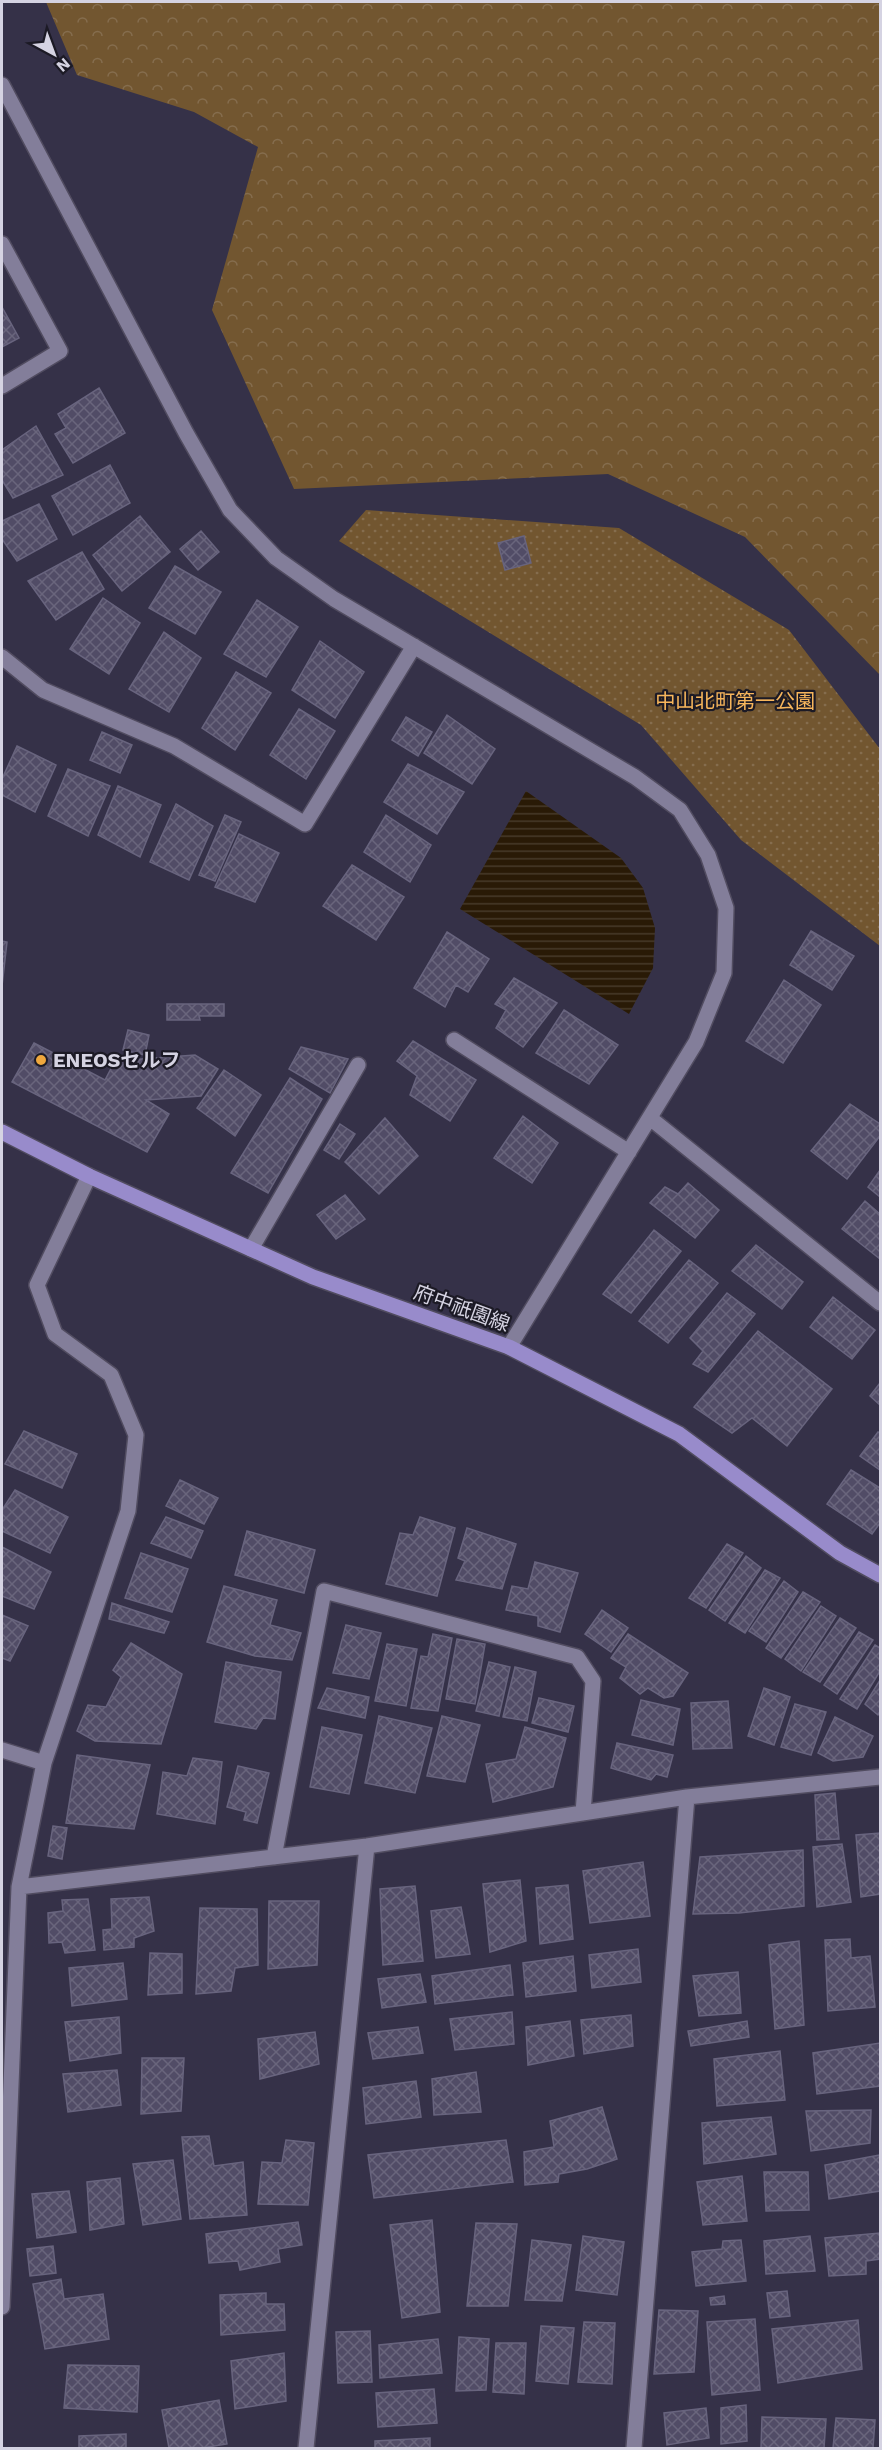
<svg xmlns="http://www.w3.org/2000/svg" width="882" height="2450" viewBox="0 0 882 2450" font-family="'Work Sans','Noto Sans JP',sans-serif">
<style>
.grass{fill:url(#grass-dots)}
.forest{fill:url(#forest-crowns)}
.water{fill:url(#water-rules)}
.building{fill:url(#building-cross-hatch);stroke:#68647e;stroke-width:1.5}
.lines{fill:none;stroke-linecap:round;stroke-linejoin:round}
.minor-casing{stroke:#514c60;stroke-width:18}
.major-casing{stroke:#514c60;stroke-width:18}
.minor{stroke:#837e9a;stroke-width:15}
.major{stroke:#988bcb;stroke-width:15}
.poi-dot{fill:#efa73d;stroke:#1c1a25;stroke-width:2}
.labels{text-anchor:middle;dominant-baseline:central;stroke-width:4.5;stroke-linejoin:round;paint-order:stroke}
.park-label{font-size:20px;fill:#f7b65c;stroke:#1c1a25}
.poi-label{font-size:20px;font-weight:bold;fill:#d5d3e2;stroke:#1c1a25;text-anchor:start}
.street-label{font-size:20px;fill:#d5d3e2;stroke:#1c1a25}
</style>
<defs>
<pattern id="grass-dots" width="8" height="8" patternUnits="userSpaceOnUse" patternTransform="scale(1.5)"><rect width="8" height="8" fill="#725630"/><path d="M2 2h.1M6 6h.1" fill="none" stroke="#856d4e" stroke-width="1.8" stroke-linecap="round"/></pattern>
<pattern id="forest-crowns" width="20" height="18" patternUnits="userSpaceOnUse" patternTransform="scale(1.5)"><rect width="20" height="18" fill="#725630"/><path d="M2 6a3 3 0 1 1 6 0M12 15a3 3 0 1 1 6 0" fill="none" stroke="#856d4e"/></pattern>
<pattern id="water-rules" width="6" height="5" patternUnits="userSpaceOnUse" patternTransform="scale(1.5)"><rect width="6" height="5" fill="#291a06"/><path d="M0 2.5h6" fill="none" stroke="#473a2a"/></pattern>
<pattern id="building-cross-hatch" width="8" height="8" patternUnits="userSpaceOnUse" patternTransform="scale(1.5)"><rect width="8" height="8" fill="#514c66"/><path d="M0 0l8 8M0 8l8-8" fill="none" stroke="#69657c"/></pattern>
</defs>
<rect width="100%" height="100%" fill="#353148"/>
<!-- grass -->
<path class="grass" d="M366,510l253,18 170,102 91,119v197l-139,-106 -100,-115 -302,-184z"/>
<!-- forest -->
<path class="forest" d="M46,2h834v673l-135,-138 -137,-63 -314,15 -82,-179 46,-163 -64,-35 -117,-37z"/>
<!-- water -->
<path class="water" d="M526,791l95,67 22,30 12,40 -2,40 -24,46 -169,-105z"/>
<!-- building -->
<path class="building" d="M2,307l17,31 -17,9z
M99,388l26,45 -52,30 -18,-29 11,-6 -8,-14z
M36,426l27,49 -50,23 -11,-18v-30z
M110,465l20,38 -57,32 -21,-39z
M39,504l18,35 -40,22 -15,-22v-18z
M140,516l30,36 -48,39 -29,-36z
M201,531l18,21 -21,18 -18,-21z
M524,536l7,27 -26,7 -7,-27z
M82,552l22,37 -48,31 -28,-39z
M175,566l46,26 -26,42 -46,-26z
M103,598l37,25 -31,51 -39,-25z
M257,600l41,27 -32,50 -42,-23z
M164,632l37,26 -32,54 -40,-23z
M320,641l44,31 -29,46 -43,-28z
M236,672l35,21 -36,57 -33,-22z
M299,709l36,22 -29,48 -36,-24z
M447,715l48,34 -23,35 -48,-31z
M406,717l26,15 -14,24 -26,-16z
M102,732l30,13 -12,28 -30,-13z
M17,746l39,19 -21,47 -33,-17v-16z
M408,764l56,28 -27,42 -53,-32z
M68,769l42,17 -22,50 -40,-20z
M118,786l43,19 -21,52 -42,-22z
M176,804l37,22 -24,54 -39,-18z
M225,815l16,7 -26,59 -16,-6z
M386,815l45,30 -21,37 -46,-30z
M239,834l40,19 -24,49 -40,-15z
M352,865l52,32 -28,43 -53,-34z
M811,931l43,25 -22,34 -42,-25z
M447,932l42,27 -21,33 -12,-7 -11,22 -31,-19z
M2,941l5,1 -5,44z
M514,978l43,25 -34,44 -27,-19 10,-18 -11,-6z
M784,980l37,25 -38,58 -37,-22z
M167,1004h57v12h-25l1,4h-33z
M564,1010l54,35 -29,39 -53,-31z
M128,1030l21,5 -4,20 -22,-5z
M413,1041l63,39 -26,41 -40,-26 7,-19 -20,-15z
M34,1043l71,37 10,-19 80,-6 23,14 -17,27 -55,4 23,14 -22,38 -135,-70z
M301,1047l47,12 -18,34 -41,-24z
M224,1070l37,25 -26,41 -38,-28z
M290,1078l32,21 -54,94 -37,-20z
M850,1104l30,20v12l-33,43 -36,-28z
M523,1116l35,27 -26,40 -38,-25z
M385,1118l33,38 -39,38 -34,-32z
M340,1124l15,10 -16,25 -15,-9z
M880,1170v27l-12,-10z
M688,1183l31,27 -24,28 -45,-35 15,-16 13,7z
M345,1195l20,24 -29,20 -19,-24z
M865,1201l15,13v45l-38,-30z
M654,1230l27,21 -50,62 -28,-19z
M756,1245l47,37 -21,27 -50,-38z
M689,1260l29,23 -50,60 -29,-22z
M727,1293l28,21 -47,58 -15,-8 10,-13 -13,-13z
M833,1297l42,33 -23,29 -42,-32z
M758,1331l74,58 -45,57 -35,-28 -20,15 -38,-26z
M880,1383v22l-10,-9z
M24,1431l53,23 -15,34 -57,-24z
M878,1432l2,1v37l-20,-14z
M851,1470l29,18v35l-8,11 -45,-30z
M180,1480l38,18 -14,26 -38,-18z
M15,1490l53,27 -18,36 -48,-22v-21z
M166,1517l37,14 -12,27 -40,-15z
M420,1517l35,11 -18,68 -51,-12 14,-51 13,2z
M467,1528l49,16 -14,45 -46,-9 9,-19 -7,-3z
M247,1531l68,19 -11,43 -69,-18z
M727,1544l16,9 -37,55 -17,-10z
M2,1547l49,25 -17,37 -32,-13z
M141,1553l47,16 -16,43 -47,-14z
M746,1556l15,12 -36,53 -16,-11z
M535,1562l43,11 -18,59 -22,-6v-10l-32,-6 6,-24 16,3z
M765,1570l15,8 -35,55 -16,-10z
M784,1581l14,11 -32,50 -17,-11z
M224,1586l53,14 -7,25 31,8 -9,27 -37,-4 -48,-14z
M803,1592l17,10 -39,56 -15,-10z
M112,1603l57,19 -5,11 -55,-14z
M821,1606l15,10 -35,55 -16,-12z
M602,1610l26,18 -17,24 -26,-18z
M2,1615l26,11 -18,35 -8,-3z
M840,1618l16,10 -36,54 -17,-10z
M346,1625l35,8 -12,46 -36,-6z
M859,1632l14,8 -36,54 -13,-9z
M433,1634l19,4 -14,73 -27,-3 10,-52 7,1z
M628,1634l60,39 -15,23 -9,2 -16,-10 -8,6 -20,-16 6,-11 -15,-9z
M457,1639l28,5 -10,60 -29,-5z
M131,1643l51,31 -21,70 -66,-3 -18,-10 11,-26 18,2 15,-30 -8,-7z
M387,1644l30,5 -11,57 -31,-5z
M875,1645l5,3v23l-23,38 -17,-10z
M226,1662l55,10 -6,47 -12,-1 -7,11 -41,-7z
M489,1662l21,5 -11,49 -23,-5z
M515,1667l21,5 -9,49 -24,-4z
M880,1680v32l-2,3 -13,-11z
M327,1688l42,9 -4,21 -47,-10z
M764,1688l26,9 -16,48 -26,-9z
M539,1698l35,8 -6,26 -36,-9z
M641,1700l39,9 -7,36 -41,-10z
M728,1701l4,47 -39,1 -2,-46z
M795,1704l31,8 -15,43 -30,-8z
M379,1716l53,12 -17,65 -50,-10z
M442,1716l38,9 -15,57 -38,-6z
M835,1717l38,19 -10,21 -30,4 -15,-8z
M322,1727l40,8 -13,59 -39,-7z
M525,1727l41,11 -13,49 -60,15 -7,-38 30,-5z
M617,1743l56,12 -6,22 -11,-3 -5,6 -40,-12z
M77,1755l73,10 -16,64 -68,-6z
M193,1758l29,4 -7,62 -58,-10 6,-42 24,4z
M238,1766l31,7 -12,50 -13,-3 2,-8 -19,-5z
M835,1793l4,46 -22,1 -2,-45z
M53,1826l14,2 -5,31 -14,-3z
M880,1833v61l-19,3 -5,-62z
M842,1844l9,58 -34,5 -4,-60z
M803,1850l1,56 -65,7 -46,1 7,-57z
M643,1862l7,54 -60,7 -7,-52z
M520,1880l6,61 -36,11 -7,-68z
M568,1885l5,54 -33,5 -4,-56z
M415,1886l8,75 -40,4 -3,-76z
M149,1897l5,34 -20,7v9l-30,3 -1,-20 9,-1 -1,-30z
M88,1899l7,51 -30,3 -3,-11 -13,1 -1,-30 15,-2 -1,-11z
M269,1901h50l-2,64 -49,4z
M461,1907l9,47 -34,4 -5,-47z
M200,1908l57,1 1,56 -23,3 -4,23 -35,3z
M850,1939l1,19 19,-2 5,51 -47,4 -3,-71z
M799,1941l5,84 -29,4 -6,-84z
M638,1949l3,33 -49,6 -3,-33z
M150,1953l32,1v39l-34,2z
M573,1956l3,35 -50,6 -3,-34z
M123,1963l4,36 -55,7 -3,-38z
M510,1965l3,30 -78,9 -3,-28z
M738,1972l3,41 -42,3 -6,-40z
M420,1974l6,28 -44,6 -4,-29z
M512,2012l2,32 -59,6 -5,-31z
M631,2015l2,31 -49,8 -3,-34z
M119,2017l2,36 -51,8 -5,-39z
M570,2021l4,35 -46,9 -2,-38z
M747,2021l2,16 -58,9 -3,-15z
M418,2027l5,26 -50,6 -5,-26z
M315,2032l4,32 -59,15 -2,-40z
M880,2043v43l-63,8 -4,-41z
M780,2051l5,49 -68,6 -3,-47z
M142,2058h42l-3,53 -40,3z
M117,2070l4,35 -53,7 -5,-38z
M476,2072l5,40 -47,3 -2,-36z
M416,2081l5,36 -55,7 -3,-36z
M602,2107l15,52 -30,10 -28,5 -1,8 -33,3 -1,-33 30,-5 -4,-26z
M871,2110l-1,33 -59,8 -5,-40z
M771,2117l5,37 -72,10 -2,-41z
M209,2136l5,30 29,-4 4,53 -57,4 -8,-82z
M286,2140l28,3 -6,62 -50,-1 4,-42 20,1z
M506,2140l7,42 -139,16 -6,-43z
M880,2155v36l-51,8 -4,-34z
M173,2160l8,59 -38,6 -10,-61z
M764,2172h44l1,38 -43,1z
M742,2176l5,45 -44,4 -6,-43z
M120,2178l4,46 -34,6 -3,-48z
M69,2191l7,41 -39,6 -5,-44z
M432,2220l8,92 -38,6 -12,-93z
M298,2222l4,23 -24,4 2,13 -40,8 -2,-9 -29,2 -3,-29z
M476,2223l41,1 -9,82h-41z
M880,2233v26l-14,2v13l-37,2 -4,-38z
M583,2236l41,6 -7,53 -41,-5z
M810,2236l5,35 -49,3 -2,-33z
M532,2240l39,5 -9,56 -37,-1z
M741,2240l5,41 -50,5 -4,-34 30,-3 1,-8z
M53,2246l3,27 -26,3 -3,-27z
M61,2279l3,20 39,-5 6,45 -64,10 -12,-65z
M787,2291l3,25 -20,2 -3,-25z
M266,2293v11h18l1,26 -64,5 -1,-40z
M724,2296l1,8 -14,1 -1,-7z
M659,2310l39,1 -4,61 -40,2z
M755,2319l5,71 -48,5 -5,-73z
M858,2320l4,49 -84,14 -6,-54z
M584,2322l31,1 -3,61 -34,-2z
M541,2326l33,2 -6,56 -32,-3z
M370,2331l2,51 -34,1 -2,-51z
M459,2337l30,2 -3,51 -30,1z
M438,2339l4,34 -62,5 -1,-33z
M496,2343h30l-2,51 -31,-2z
M284,2353l2,48 -51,8 -4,-48z
M68,2365l71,1 -2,46 -73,-4z
M434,2389l3,34 -59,4 -2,-34z
M219,2400l8,44 -25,4h-33l-7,-38z
M746,2405l1,36 -26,3v-36z
M706,2408l3,30 -42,7 -3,-32z
M762,2417l64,2 -2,29h-63z
M836,2418l39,2 -2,28h-40z
M126,2434v14h-47v-12z
M430,2438v10h-55v-7z"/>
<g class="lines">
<defs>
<path id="minor" d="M2,85l184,348 44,77 46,48 58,41 301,178 45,33 28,45 18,53 -2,65 -28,69 -187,305
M2,244l58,107 -58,35
M2,657l41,33 131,56 131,78 109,-178
M454,1040l175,112
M650,1118l230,185
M251,1249l107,-184
M2,1750l42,13
M274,1857l50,-266 253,66 16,24 -10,132
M19,1887l348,-41 320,-49 193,-20
M2,2307l17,-420 25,-124 84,-252 8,-76 -25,-60 -56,-41 -18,-49 52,-109
M306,2448l61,-602
M634,2448l53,-651"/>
<path id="major" d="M2,1132l87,44 224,101 196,70 170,87 161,119 40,22"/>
</defs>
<!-- minor casing -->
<use href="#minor" class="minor-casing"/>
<!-- major casing -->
<use href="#major" class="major-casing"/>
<!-- minor -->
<use href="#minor" class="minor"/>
<!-- major -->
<use href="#major" class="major"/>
</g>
<!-- markers -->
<circle class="poi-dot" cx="41" cy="1060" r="6"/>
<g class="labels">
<!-- park labels -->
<g class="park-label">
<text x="735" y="701">中山北町第一公園</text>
</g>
<!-- poi labels -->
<g class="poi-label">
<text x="53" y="1060">ENEOSセルフ</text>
</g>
<!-- street labels -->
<g class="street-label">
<text transform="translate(462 1308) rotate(20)">府中祇園線</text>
</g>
</g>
<!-- border -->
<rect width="882" height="2450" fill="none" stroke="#d5d3e2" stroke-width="6"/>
<!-- north arrow -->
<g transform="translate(54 54) rotate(139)" stroke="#1c1a25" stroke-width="4.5" paint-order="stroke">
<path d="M0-4.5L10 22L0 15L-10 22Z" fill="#d5d3e2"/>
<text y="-9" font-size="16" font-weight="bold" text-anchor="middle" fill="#d5d3e2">N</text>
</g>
</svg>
